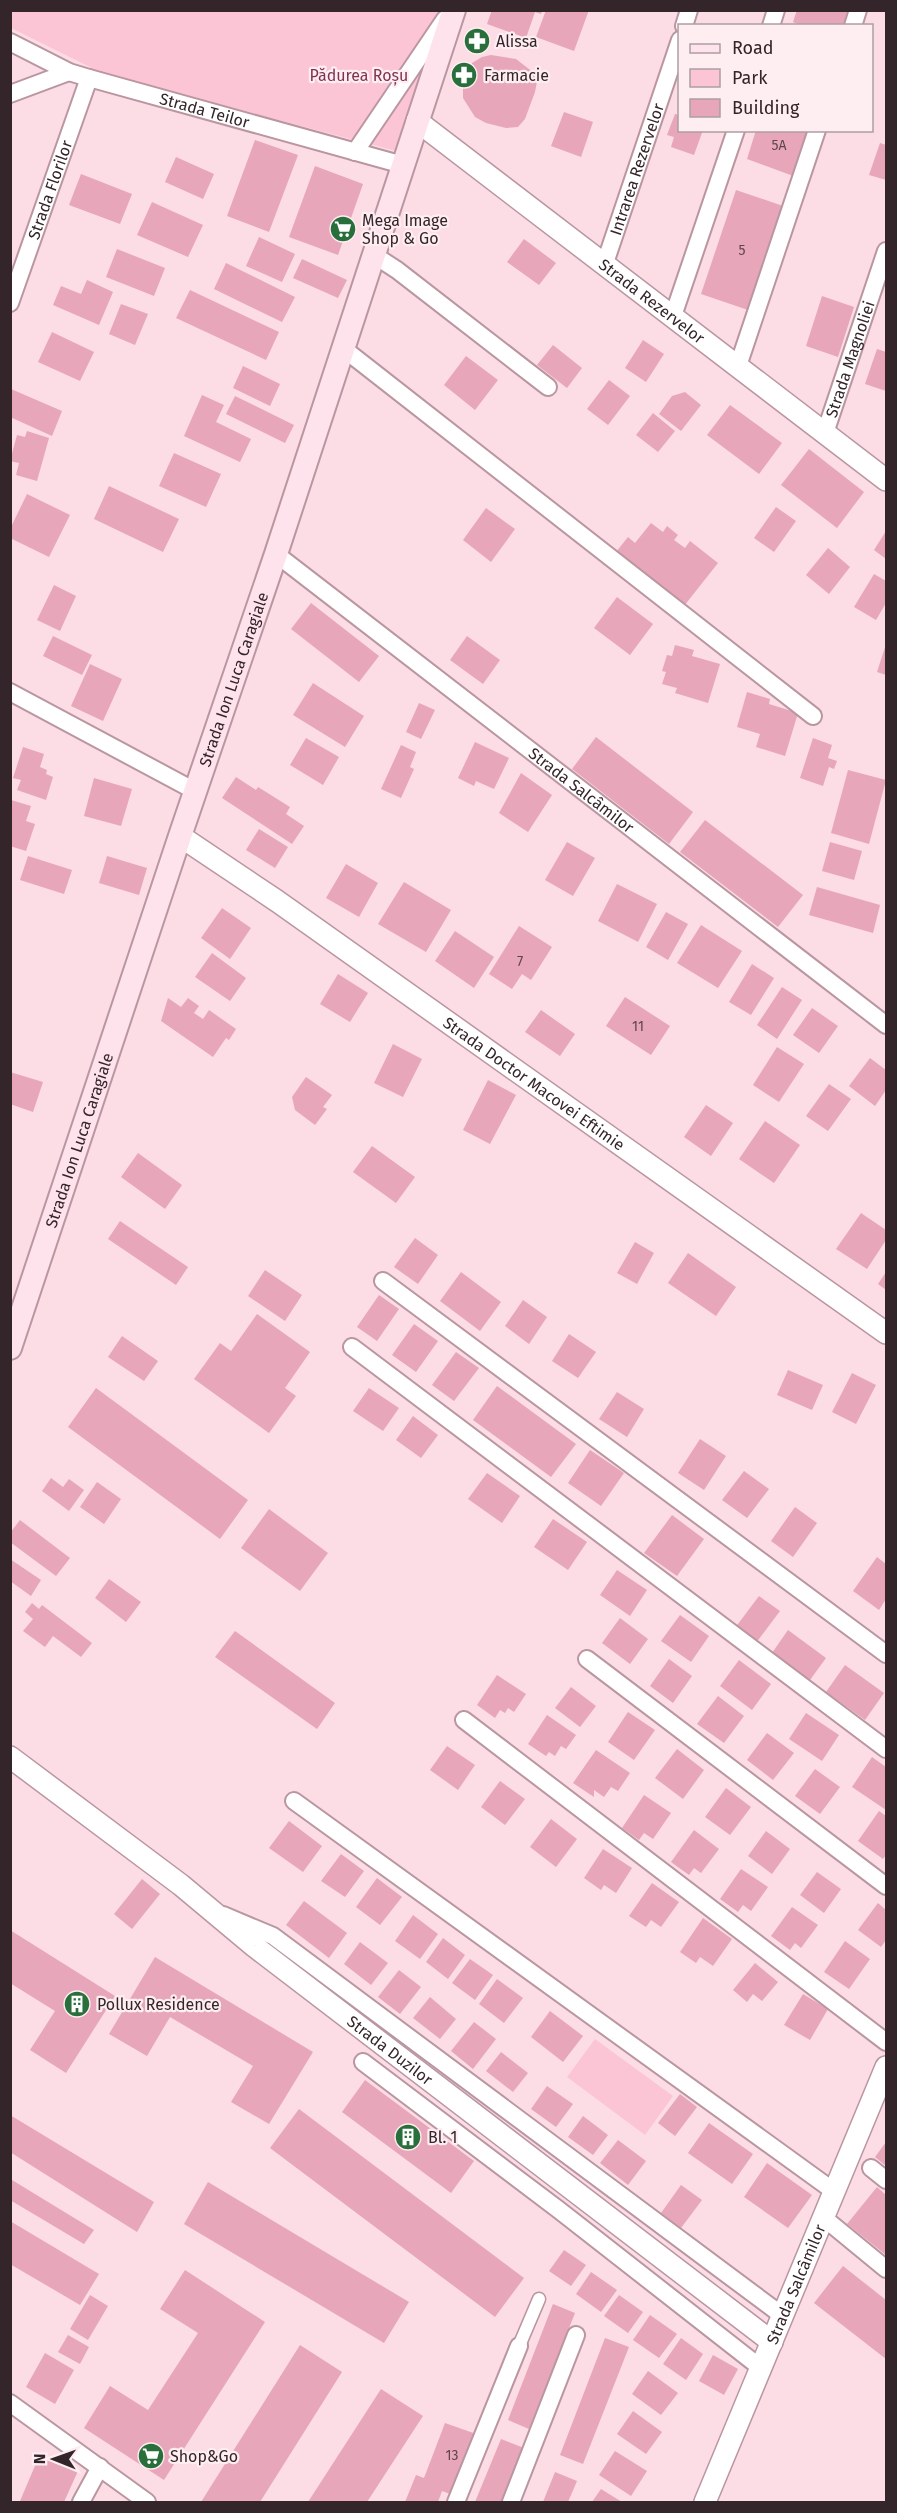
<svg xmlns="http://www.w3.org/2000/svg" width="897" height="2513" viewBox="0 0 897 2513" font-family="'Fira Sans',sans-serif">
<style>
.green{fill:#fcc5d5}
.building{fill:#e8a6ba}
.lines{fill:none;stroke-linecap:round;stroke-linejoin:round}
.pedestrian-casing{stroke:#ba96a0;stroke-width:15}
.minor-casing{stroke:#ba96a0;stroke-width:20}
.tertiary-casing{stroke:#ba96a0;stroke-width:24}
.secondary-casing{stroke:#ba96a0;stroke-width:26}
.pedestrian{stroke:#fff;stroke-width:12}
.minor{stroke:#fff;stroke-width:16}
.tertiary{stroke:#fff;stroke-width:21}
.secondary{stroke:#fee2ec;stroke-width:22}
.labels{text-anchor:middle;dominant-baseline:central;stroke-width:4.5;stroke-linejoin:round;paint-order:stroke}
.number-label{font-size:14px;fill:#60454d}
.poi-label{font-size:16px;fill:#332529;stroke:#feeef2;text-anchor:start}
.park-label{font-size:16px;fill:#803250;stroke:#feeef2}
.street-label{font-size:16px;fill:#332529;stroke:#feeef2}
</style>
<rect width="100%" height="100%" fill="#fcdce5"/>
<!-- green -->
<path class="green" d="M10,11h437l-47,141 -296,-78 -93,-46z
M595,2039l78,57 -28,39 -78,-58z"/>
<!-- building -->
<path class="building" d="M492,10h50l-1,4 -6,-2 -9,26 -39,-14z
M546,10h43l-15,41 -38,-14z
M797,10h57l-5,16h-47l-9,-4z
M491,55l25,4 22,17 -3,16 -10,27 -7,8 -12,1 -20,-5 -11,-6 -12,-19v-10l9,-25 10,-6z
M564,112l29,10 -12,35 -30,-11z
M675,114l5,1v15h23l-9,25 -23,-8 3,-10 -7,-2z
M756,130h56l-16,47 -49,-18z
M255,140l43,15 -29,77 -42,-16z
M880,143l6,2v35l-17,-5z
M176,157l38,17 -11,25 -38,-17z
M315,166l48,18 -25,71 -49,-18z
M81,174l51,20 -12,30 -51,-19z
M736,190l47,16 -35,104 -47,-16z
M152,202l51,23 -15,32 -51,-22z
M259,237l36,17 -13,28 -36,-16z
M524,239l32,24 -17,22 -32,-23z
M117,249l48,19 -11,28 -48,-19z
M302,259l45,21 -9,18 -45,-20z
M226,263l69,34 -13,25 -68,-33z
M87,280l26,12 -14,33 -46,-20 8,-19 20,8z
M190,290l89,42 -13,28 -90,-42z
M822,296l32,11 -16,50 -32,-11z
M121,304l27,10 -13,31 -26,-11z
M52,332l42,20 -14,29 -42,-19z
M643,340l21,14 -18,28 -21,-14z
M553,345l29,23 -15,20 -30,-23z
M877,349l9,3v39l-21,-7z
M466,356l32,24 -23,30 -31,-25z
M243,366l37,18 -10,22 -37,-18z
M609,380l21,16 -22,29 -21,-16z
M11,389l51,22 -10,25 -42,-19z
M685,392l16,13 -20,26 -22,-17 13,-18z
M202,395l22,10 -8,17 35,17 -11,23 -56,-26z
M235,396l59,29 -9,18 -59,-29z
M730,405l52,38 -23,31 -52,-39z
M653,413l22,18 -17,21 -22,-17z
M27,431l22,7 -12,43 -21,-6 3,-12 -9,-2 7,-26 8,2z
M809,449l55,43 -27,36 -56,-43z
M174,453l47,21 -15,33 -47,-21z
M109,486l70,33 -16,33 -69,-33z
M27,494l43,21 -21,42 -39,-19v-9z
M776,507l20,14 -22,31 -20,-14z
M486,508l29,21 -24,33 -28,-22z
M651,523l12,9 4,-6 11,9 -4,5 11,8 5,-7 28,22 -34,43 -68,-54 12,-15 7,6z
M886,531v28l-12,-9z
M828,548l22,19 -21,27 -23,-19z
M874,574l12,7v22l-10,17 -22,-13z
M54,585l22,11 -16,35 -23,-11z
M617,597l36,27 -23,31 -36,-27z
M311,603l68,53 -20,26 -68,-53z
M53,636l39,19 -10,20 -39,-19z
M467,636l33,24 -17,24 -33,-24z
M886,644v31l-9,-3z
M675,645l19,5 -2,6 28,8 -12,39 -33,-10 2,-5 -15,-4 4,-12 -4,-1 5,-16 5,1z
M90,664l32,15 -19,42 -32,-15z
M313,683l51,33 -19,31 -52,-32z
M747,692l23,7 -1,5 29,9 -13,43 -29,-9 4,-13 -23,-7z
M419,703l16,7 -14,29 -15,-7z
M596,737l97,75 -24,32 -97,-75z
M306,738l33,19 -16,28 -33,-20z
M813,738l19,7 -4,13 9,3 -3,8 -5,-2 -6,19 -23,-8z
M475,742l34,16 -15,31 -18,-8 -2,5 -16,-8z
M401,745l15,7 -6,15 4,2 -13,29 -20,-9z
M23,747l21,7 -4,13 7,3 -1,4 7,3 -7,23 -29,-10 4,-10 -8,-2z
M848,770l38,10 -17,64 -38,-11z
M521,773l31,22 -24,37 -29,-19z
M236,777l20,13 2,-3 32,20 -4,7 18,12 -12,18 -70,-46z
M94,778l38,11 -11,37 -37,-10z
M11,800l20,6 -5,15 9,3 -9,27 -16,-5z
M705,820l98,75 -25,32 -98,-75z
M259,829l29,18 -13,21 -29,-18z
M567,842l28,16 -22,38 -28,-16z
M830,842l32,9 -8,29 -32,-9z
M28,856l44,14 -8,24 -44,-14z
M107,856l40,12 -8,27 -40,-12z
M346,864l32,19 -19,34 -33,-19z
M404,882l47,28 -25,42 -48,-28z
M617,884l40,20 -19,38 -40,-21z
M817,887l63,18 -7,28 -64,-18z
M222,908l29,20 -21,31 -29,-21z
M666,912l22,12 -20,36 -22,-13z
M701,925l41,26 -24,37 -41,-25z
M519,926l33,21 -21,33 -9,-6 -10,15 -23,-15z
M455,931l39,26 -20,31 -39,-27z
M212,953l34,25 -16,23 -35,-24z
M752,964l22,14 -23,37 -22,-13z
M338,974l30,19 -18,29 -30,-18z
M782,987l20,13 -25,39 -20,-14z
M625,997l45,29 -19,29 -45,-29z
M168,998l13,9 7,-9 11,8 -5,7 9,6 6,-9 27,19 -7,11 -3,-2 -13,19 -52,-36z
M812,1008l26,18 -19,27 -26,-18z
M541,1010l34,24 -15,22 -35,-24z
M393,1044l29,15 -19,38 -29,-14z
M777,1047l27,17 -25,38 -26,-17z
M870,1058l16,12v20l-11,16 -26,-20z
M10,1072l33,10 -10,30 -23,-8z
M306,1077l26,18 -9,12 4,2 -12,16 -20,-15 -3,-13z
M488,1080l28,15 -26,49 -27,-14z
M829,1084l22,15 -23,32 -22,-15z
M706,1105l27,18 -22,33 -27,-19z
M765,1121l35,24 -26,38 -35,-24z
M372,1146l43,31 -19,26 -43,-31z
M138,1153l44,32 -17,24 -44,-32z
M861,1213l25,17v10l-19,29 -31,-20z
M120,1221l68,46 -12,18 -68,-46z
M415,1238l23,17 -20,29 -24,-17z
M635,1242l19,11 -17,31 -20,-11z
M688,1253l48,34 -20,29 -48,-33z
M265,1270l37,25 -17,26 -37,-25z
M461,1272l40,30 -21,29 -40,-30z
M886,1272v18l-8,-6z
M379,1295l20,14 -22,32 -20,-14z
M523,1300l24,17 -18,27 -24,-18z
M257,1314l53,38 -25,36 11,8 -27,37 -75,-54 26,-36 11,8z
M414,1324l24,17 -22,31 -24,-17z
M569,1334l27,18 -18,26 -26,-17z
M122,1336l36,25 -14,20 -36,-24z
M456,1352l23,16 -25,33 -22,-16z
M788,1370l35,15 -11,25 -35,-15z
M852,1373l24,12 -20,39 -24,-12z
M497,1386l79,58 -25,33 -78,-57z
M96,1388l152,112 -28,39 -152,-112z
M369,1388l30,20 -16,23 -30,-20z
M617,1392l27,17 -17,28 -28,-18z
M413,1416l25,19 -17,23 -25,-18z
M700,1439l26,17 -22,34 -26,-17z
M590,1450l34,23 -23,33 -33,-23z
M744,1471l25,18 -22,29 -25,-18z
M487,1473l33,23 -18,27 -34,-24z
M51,1478l12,9 6,-8 15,11 -15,21 -27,-20z
M97,1482l24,17 -17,25 -24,-17z
M795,1507l22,16 -24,34 -22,-16z
M269,1509l59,44 -28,38 -59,-43z
M672,1515l32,24 -27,37 -33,-23z
M553,1519l34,23 -19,28 -34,-23z
M20,1520l50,38 -14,18 -46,-34v-9z
M877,1557l9,7v35l-7,11 -26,-19z
M10,1559l31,21 -10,16 -21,-15z
M617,1570l30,20 -17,26 -30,-21z
M109,1579l32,23 -15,20 -31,-24z
M759,1596l21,15 -24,32 -21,-15z
M32,1603l7,6 3,-4 50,38 -11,14 -28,-21 -8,11 -22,-16 10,-12 -8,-7z
M680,1615l29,21 -18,26 -30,-21z
M620,1618l28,21 -18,25 -28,-21z
M788,1630l38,28 -16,22 -38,-27z
M235,1631l100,72 -18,26 -102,-72z
M669,1659l23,17 -19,27 -23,-17z
M739,1660l32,24 -19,26 -32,-24z
M845,1665l39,28 -19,27 -39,-28z
M497,1675l29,19 -12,18 -6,-4 -3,5 -5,-3 -5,8 -18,-13z
M571,1687l25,19 -16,21 -25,-19z
M718,1696l26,20 -20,27 -27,-19z
M628,1712l27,18 -21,30 -26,-18z
M806,1713l33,22 -17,26 -33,-22z
M547,1715l29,20 -10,14 -5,-3 -6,10 -6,-4 -3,4 -18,-12z
M767,1733l27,20 -21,27 -26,-20z
M447,1746l28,19 -17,25 -28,-20z
M677,1749l27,21 -21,29 -28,-21z
M596,1750l34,23 -12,18 -7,-4 -7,10 -10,-7v7l-21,-14z
M872,1757l14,10v43l-34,-23z
M815,1769l25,18 -20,27 -25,-18z
M500,1781l25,18 -20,26 -24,-18z
M726,1788l25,19 -21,28 -25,-18z
M644,1795l27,18 -18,26 -9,-6 -5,7 -17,-12z
M879,1811l7,5v39l-3,4 -25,-18z
M551,1819l26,20 -21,28 -26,-20z
M289,1821l33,25 -19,26 -34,-24z
M694,1830l25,19 -18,24 -7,-5 -5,7 -18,-13z
M766,1831l24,18 -18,25 -24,-18z
M603,1849l29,19 -16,25 -12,-8 -3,5 -17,-12z
M341,1854l23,17 -19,26 -24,-16z
M741,1869l27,18 -17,24 -8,-6 -5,7 -18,-13z
M817,1872l24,17 -17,24 -24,-18z
M377,1878l25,19 -22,28 -24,-18z
M142,1879l18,15 -28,35 -18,-15z
M652,1883l27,19 -18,25 -10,-7 -5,7 -17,-11z
M304,1901l43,32 -18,25 -43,-33z
M878,1903l8,7v30l-5,7 -23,-17z
M792,1907l26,18 -17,23 -6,-5 -5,7 -19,-14z
M413,1915l25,19 -18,25 -25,-18z
M703,1918l29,21 -19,27 -13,-9 -4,6 -16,-11z
M10,1930l105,66 -49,77 -36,-23 25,-39 -45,-28z
M443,1938l22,17 -17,24 -22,-17z
M845,1941l25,18 -21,30 -25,-17z
M360,1942l28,21 -17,22 -27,-21z
M155,1957l158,95 -44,72 -38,-22 22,-36 -83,-49 -23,39 -38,-22z
M470,1959l23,16 -18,25 -23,-17z
M755,1963l23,19 -16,19 -9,-7 -6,8 -14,-12z
M399,1970l22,17 -21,27 -22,-17z
M497,1979l26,19 -19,25 -25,-19z
M803,1994l25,15 -18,31 -26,-15z
M430,1997l26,22 -16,20 -27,-21z
M550,2011l33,25 -20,26 -32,-25z
M474,2022l22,17 -23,30 -22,-18z
M501,2052l27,21 -15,19 -27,-21z
M365,2080l109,81 -23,32 -109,-81z
M547,2086l26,18 -17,23 -25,-18z
M680,2094l17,13 -22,29 -17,-13z
M299,2109l225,169 -29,39 -225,-169z
M10,2115l144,87 -17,30 -127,-80z
M583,2116l25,19 -15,20 -25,-18z
M709,2123l44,31 -21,30 -44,-31z
M618,2140l28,21 -18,24 -28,-22z
M886,2142v24l-11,-9z
M767,2163l45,32 -24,33 -44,-31z
M12,2180l82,50 -10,14 -74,-44z
M208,2182l201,120 -25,41 -200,-119z
M681,2185l21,15 -21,28 -20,-15z
M877,2187l9,8v60l-39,-31z
M10,2221l89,53 -19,31 -70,-41z
M564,2250l22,15 -15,21 -22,-15z
M843,2266l43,34v59l-72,-56z
M185,2270l80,52 -101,158 -80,-52 26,-42 38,24 50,-77 -38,-24z
M591,2272l26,18 -16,22 -25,-18z
M90,2295l18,11 -20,34 -18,-11z
M619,2295l24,17 -15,21 -24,-17z
M553,2304l22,9 -46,116 -21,-9z
M650,2315l27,19 -18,24 -26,-18z
M68,2335l21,12 -9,17 -22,-12z
M605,2338l24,9 -46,117 -23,-9z
M681,2338l22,16 -17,26 -23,-16z
M300,2345l42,27 -82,130h-59z
M45,2353l29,17 -19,34 -29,-17z
M713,2355l25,14 -14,26 -25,-14z
M648,2371l30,22 -17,22 -29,-21z
M381,2389l42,27 -56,86h-59z
M633,2411l29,21 -16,22 -29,-20z
M445,2423l34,12 -23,61 -14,-5 -4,11h-33l11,-27 8,3z
M501,2439l23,9 -23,54h-26z
M615,2451l32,20 -16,25 -32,-21z
M40,2454l38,17 -14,31 -44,-1z
M555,2472l22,9 -9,21h-25z
M601,2489l21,13h-30z"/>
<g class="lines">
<defs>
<path id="pedestrian" d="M519,2346l20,-47"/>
<g id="minor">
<path d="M684,26l5,-16"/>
<path d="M771,26l5,-16"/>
<path d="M853,26l5,-16"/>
<path id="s1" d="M10,42l59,30 20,6 314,87"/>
<path d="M10,94l59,-22"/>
<path d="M355,152l90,-133"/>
<path d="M374,255l23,15 151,117"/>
<path id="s2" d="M605,263l75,-223"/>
<path id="s3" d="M10,303l79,-225"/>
<path d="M673,316l63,-186"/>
<path d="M344,349l469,367"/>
<path d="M738,366l79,-236"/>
<path id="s4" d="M825,433l61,-182"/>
<path id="s5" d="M276,554l610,471"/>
<path d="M10,692l185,99"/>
<path d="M383,1281l503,373"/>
<path d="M352,1347l534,402"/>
<path d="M587,1659l299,227"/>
<path d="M464,1720l422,322"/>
<path d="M294,1801l541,391"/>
<path d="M223,1915l50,21 510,380"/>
<path d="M363,2062l196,148 202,158"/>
<path d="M871,2168l15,12"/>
<path d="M824,2218l62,51"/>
<path d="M10,2403l137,99"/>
<path d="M81,2502l19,-35"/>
<path d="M456,2502l63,-156"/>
<path d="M511,2502l65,-167"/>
</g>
<g id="tertiary">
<path id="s6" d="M417,121l469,359"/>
<path id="s7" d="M180,836l97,65 609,432"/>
<path id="s8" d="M10,1757l171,128 73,61 518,396"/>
<path id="s9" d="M705,2502l181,-435"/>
</g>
<g id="secondary">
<path id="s10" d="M10,1348l170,-512 96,-282 178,-544"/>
</g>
</defs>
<!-- pedestrian casing -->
<use href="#pedestrian" class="pedestrian-casing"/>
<!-- minor casing -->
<use href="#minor" class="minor-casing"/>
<!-- tertiary casing -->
<use href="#tertiary" class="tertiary-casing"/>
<!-- secondary casing -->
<use href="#secondary" class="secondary-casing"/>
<!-- pedestrian -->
<use href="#pedestrian" class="pedestrian"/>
<!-- minor -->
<use href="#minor" class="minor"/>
<!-- tertiary -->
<use href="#tertiary" class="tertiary"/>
<!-- secondary -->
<use href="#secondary" class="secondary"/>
</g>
<!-- icons -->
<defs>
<symbol id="pharmacy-disc" viewBox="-11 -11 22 22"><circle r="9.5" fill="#296f3b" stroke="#feeef2"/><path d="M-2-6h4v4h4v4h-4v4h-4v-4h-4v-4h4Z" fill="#fff"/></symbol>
<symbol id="supermarket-disc" viewBox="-11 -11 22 22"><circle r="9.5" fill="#296f3b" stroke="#feeef2"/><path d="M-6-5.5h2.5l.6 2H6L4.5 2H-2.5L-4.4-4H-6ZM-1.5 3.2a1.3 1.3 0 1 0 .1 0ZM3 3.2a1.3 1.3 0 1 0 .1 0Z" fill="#fff"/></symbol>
<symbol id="building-disc" viewBox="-11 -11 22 22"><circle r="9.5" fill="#296f3b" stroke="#feeef2"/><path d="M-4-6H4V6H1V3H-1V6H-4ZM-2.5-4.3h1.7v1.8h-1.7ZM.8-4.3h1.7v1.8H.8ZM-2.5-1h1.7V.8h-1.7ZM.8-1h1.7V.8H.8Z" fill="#fff"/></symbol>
</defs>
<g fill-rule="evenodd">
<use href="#pharmacy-disc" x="462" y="26" width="30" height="30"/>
<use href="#pharmacy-disc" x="449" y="60" width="30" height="30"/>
<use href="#supermarket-disc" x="328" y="214" width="30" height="30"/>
<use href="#building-disc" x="62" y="1989" width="30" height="30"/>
<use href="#building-disc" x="393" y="2122" width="30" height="30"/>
<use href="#supermarket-disc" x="136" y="2441" width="30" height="30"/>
</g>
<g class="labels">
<!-- number labels -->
<g class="number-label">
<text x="779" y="145">5A</text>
<text x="742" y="250">5</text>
<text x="520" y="961">7</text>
<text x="638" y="1026">11</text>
<text x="452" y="2455">13</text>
</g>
<!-- poi labels -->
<g class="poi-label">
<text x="496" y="41">Alissa</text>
<text x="484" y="75">Farmacie</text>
<text x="362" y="220">Mega Image<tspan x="362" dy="18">Shop &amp; Go</tspan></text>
<text x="97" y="2004">Pollux Residence</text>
<text x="428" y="2137">Bl. 1</text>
<text x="170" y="2456">Shop&amp;Go</text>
</g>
<!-- park labels -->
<g class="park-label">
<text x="359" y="75">Pădurea Roșu</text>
</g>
<!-- street labels -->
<g class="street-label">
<text stroke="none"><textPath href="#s1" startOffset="207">Strada Teilor</textPath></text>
<text stroke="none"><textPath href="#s2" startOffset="99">Intrarea Rezervelor</textPath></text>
<text stroke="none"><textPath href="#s3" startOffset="120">Strada Florilor</textPath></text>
<text stroke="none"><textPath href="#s6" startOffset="296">Strada Rezervelor</textPath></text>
<text stroke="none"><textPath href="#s4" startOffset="78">Strada Magnoliei</textPath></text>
<text stroke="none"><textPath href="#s10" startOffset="705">Strada Ion Luca Caragiale</textPath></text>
<text stroke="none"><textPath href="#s5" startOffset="386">Strada Salcâmilor</textPath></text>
<text stroke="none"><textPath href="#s7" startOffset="432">Strada Doctor Macovei Eftimie</textPath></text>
<text stroke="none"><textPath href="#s10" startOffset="219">Strada Ion Luca Caragiale</textPath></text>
<text stroke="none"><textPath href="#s8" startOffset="480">Strada Duzilor</textPath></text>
<text stroke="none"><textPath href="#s9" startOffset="236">Strada Salcâmilor</textPath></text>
</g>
</g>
<!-- border -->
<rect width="897" height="2513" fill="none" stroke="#332529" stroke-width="24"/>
<!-- legend -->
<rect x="678" y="24" width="195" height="108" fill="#feeef2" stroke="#ad9ea2" stroke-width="1.5"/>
<rect x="690" y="44" width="30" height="9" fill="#fee2ec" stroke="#ad9ea2" stroke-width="1.5"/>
<text x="732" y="54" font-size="18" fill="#332529">Road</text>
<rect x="690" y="69" width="30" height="18" fill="#fcc5d5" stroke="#ad9ea2" stroke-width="1.5"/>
<text x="732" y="84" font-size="18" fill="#332529">Park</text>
<rect x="690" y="99" width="30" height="18" fill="#e8a6ba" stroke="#ad9ea2" stroke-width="1.5"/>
<text x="732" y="114" font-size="18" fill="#332529">Building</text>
<!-- north arrow -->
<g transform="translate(54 2459) rotate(271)" stroke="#feeef2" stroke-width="4.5" paint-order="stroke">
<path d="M0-4.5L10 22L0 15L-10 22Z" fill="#332529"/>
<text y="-9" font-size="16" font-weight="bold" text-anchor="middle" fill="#332529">N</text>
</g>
</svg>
